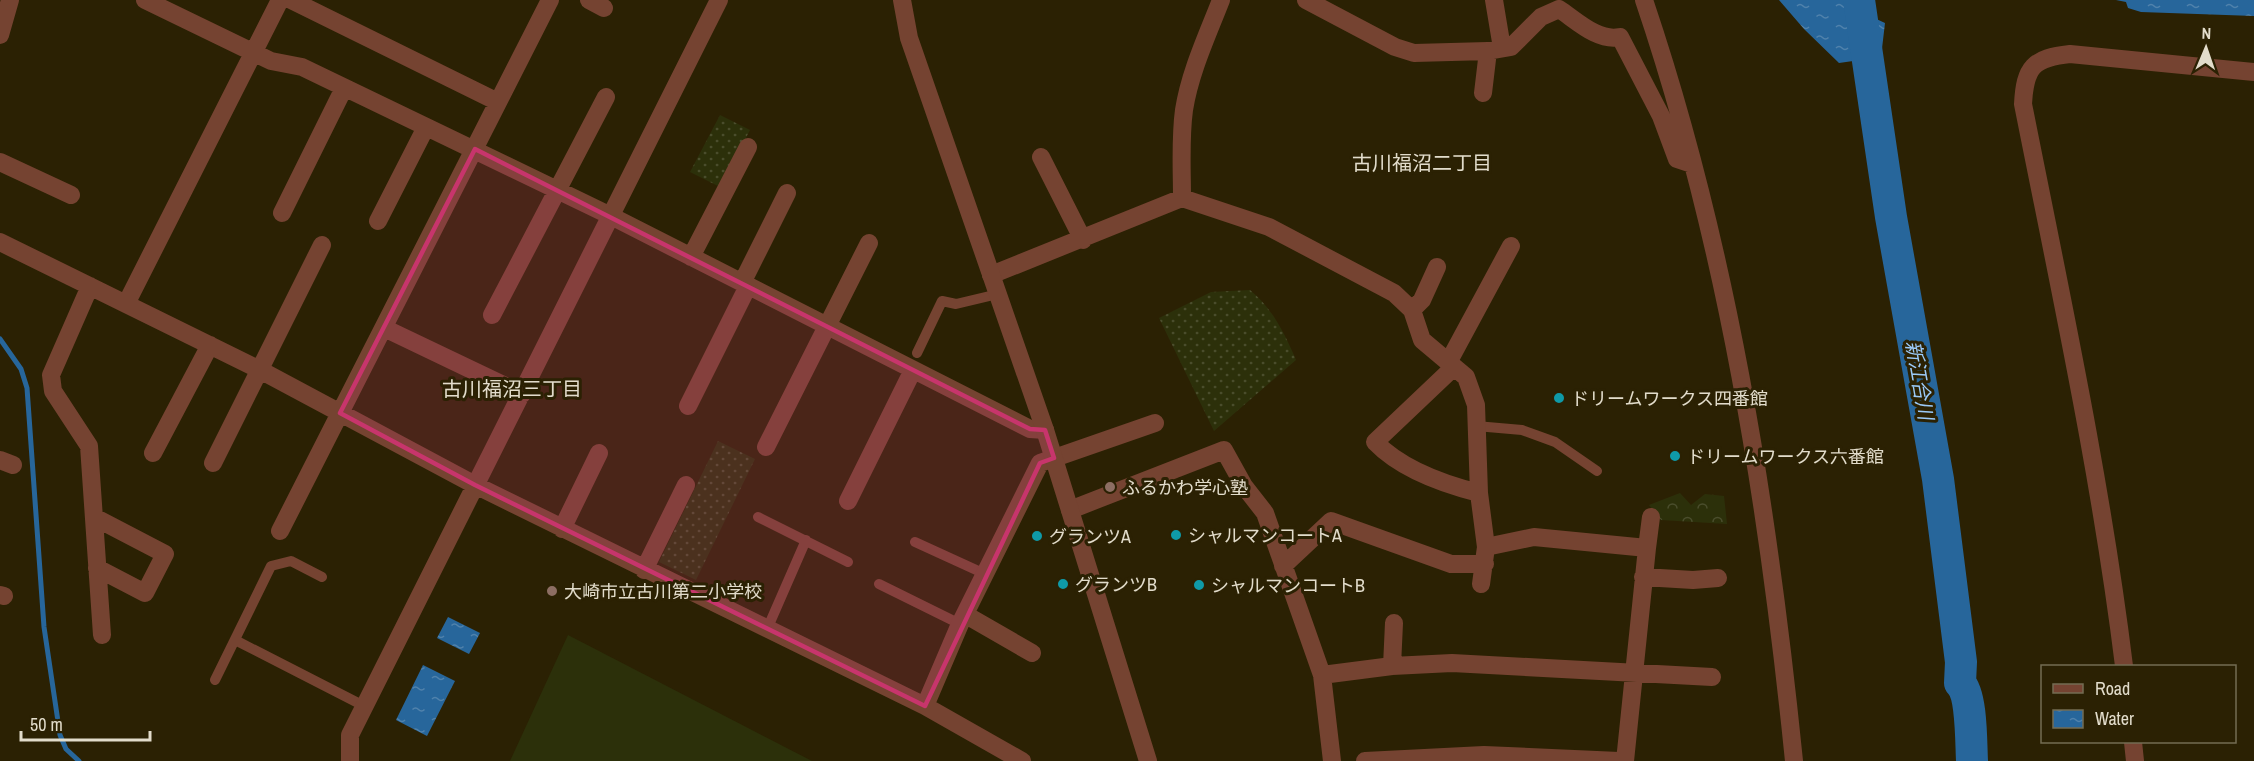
<svg xmlns="http://www.w3.org/2000/svg" width="2254" height="761" viewBox="0 0 2254 761" font-family="'Archivo Narrow','Noto Sans JP',sans-serif">
<style>
.grass{fill:url(#grass-dots)}
.forest{fill:url(#forest-crowns)}
.pitch{fill:#2c300a}
.water{fill:url(#water-ripples)}
.lines{fill:none;stroke-linecap:round;stroke-linejoin:round}
.stream{stroke:#27669b;stroke-width:5}
.river{stroke:#27669b;stroke-width:32}
.service{stroke:#754331;stroke-width:10}
.minor{stroke:#754331;stroke-width:18}
.tertiary{stroke:#754331;stroke-width:18}
.marked{fill:#c7356c;fill-opacity:0.2;stroke:#c7356c;stroke-width:4.5;stroke-linejoin:round}
.culture-dot{fill:#0f9aa8;stroke:#2b2103;stroke-width:2}
.education-dot{fill:#8d6e63;stroke:#2b2103;stroke-width:2}
.labels{text-anchor:middle;dominant-baseline:central;stroke-width:6;stroke-linejoin:round;paint-order:stroke}
.poi-label{font-size:18px;fill:#e2dccb;stroke:#2b2103;text-anchor:start}
.neighbourhood-label{font-size:20px;fill:#e2dccb;stroke:#2b2103}
.water-label{font-size:20px;font-style:italic;fill:#9bcaf8;stroke:#2b2103}
</style>
<defs>
<pattern id="grass-dots" width="8" height="8" patternUnits="userSpaceOnUse" patternTransform="scale(1.5)"><rect width="8" height="8" fill="#2c300a"/><path d="M2 2h.1M6 6h.1" fill="none" stroke="#4a4d2c" stroke-width="1.8" stroke-linecap="round"/></pattern>
<pattern id="forest-crowns" width="20" height="18" patternUnits="userSpaceOnUse" patternTransform="scale(1.5)"><rect width="20" height="18" fill="#2c300a"/><path d="M2 6a3 3 0 1 1 6 0M12 15a3 3 0 1 1 6 0" fill="none" stroke="#4a4d2c"/></pattern>
<pattern id="water-ripples" width="26" height="14" patternUnits="userSpaceOnUse" patternTransform="scale(1.5)"><rect width="26" height="14" fill="#27669b"/><path d="M2 4q2-2 4 0t4 0M15 11q2-2 4 0t4 0" fill="none" stroke="#5082ac"/></pattern>
</defs>
<rect width="100%" height="100%" fill="#2b2103"/>
<!-- grass -->
<path class="grass" d="M720,115l30,15 -30,57 -30,-15z
M1250,290c22,18 35,44 46,70l-82,71 -55,-113 52,-26z
M718,441l37,18 -59,121 -37,-18z"/>
<!-- forest -->
<path class="forest" d="M1680,493l11,12 14,-11 19,2 3,28 -66,-4 -12,-15z"/>
<!-- pitch -->
<path class="pitch" d="M568,635l244,126h-302z"/>
<!-- water -->
<path class="water" d="M1779,0h86l7,17 13,6 -4,34 -42,6 -35,-34z
M2116,0h138v16l-113,-4 -13,-4 -2,-6z
M448,617l32,16 -11,21 -32,-16z
M423,665l32,16 -28,55 -31,-16z"/>
<g class="lines">
<!-- stream -->
<path class="stream" d="M0,339l21,30 6,19 17,239 16,108 6,14 13,12"/>
<!-- river -->
<path class="river" d="M1859,0l32,217 47,262 23,183 -1,21c12,12 11,60 12,78"/>
<!-- service -->
<path class="service" d="M917,353l25,-52 14,3 42,-10
M1476,426l46,4 33,12 42,29
M758,517l90,45
M915,542l70,32
M879,584l81,40
M768,627l38,-87
M235,640l129,66
M215,680l56,-114 20,-5 31,16"/>
<!-- minor -->
<path class="minor" d="M145,0l126,61 31,6 309,149 419,213 15,1
M291,0l207,102
M589,0l15,8
M1306,0l89,47 19,6 74,-2 23,-4 30,-30 18,-8c17,11 39,33 61,28l41,79 16,43 15,5
M1494,0l8,48
M1644,0c83,245 124,504 150,761
M0,35l10,-35
M1483,93l5,-42
M1041,157l42,83
M0,162l71,33
M1182,198c0,-30 -2,-59 2,-88 6,-38 23,-74 37,-110
M282,213l62,-125
M378,221l48,-94
M0,242l260,128 215,115 450,221 97,55
M691,257l57,-110
M991,275l191,-77 87,29 125,66 18,17 10,30 44,37 10,28 3,88 7,54 -5,37
M742,283l45,-90
M90,286l-39,89 2,16 36,55 13,189
M126,304l154,-304
M1412,310l10,-10 15,-33
M492,315l114,-218
M384,328l138,66
M1449,361l62,-115
M1454,367l-79,75c26,27 68,42 104,51
M688,406l60,-120
M766,447l103,-204
M153,453l57,-108
M0,460l13,5
M213,463l109,-218
M848,501l65,-131
M1070,510l154,-60 20,36 21,27 57,162 10,86
M94,517l71,37 -20,39 -48,-25
M562,529l37,-76
M280,531l270,-531
M1486,547l48,-10 113,11 -22,213
M1647,548l4,-31
M1283,566l48,-45 120,43h34
M644,570l42,-85
M1643,577l50,3 25,-2
M0,595l4,1
M966,615l66,38
M1392,666l2,-43
M2124,666c-23,-188 -64,-375 -101,-562 2,-37 10,-46 47,-50l184,18
M1322,675l70,-9 60,-3 260,14
M925,706l35,-82 80,-161 115,-40
M2133,742l2,19
M350,761v-26l369,-735
M1365,761l119,-6 135,6"/>
<!-- tertiary -->
<path class="tertiary" d="M902,0l7,38 136,392 103,331"/>
</g>
<!-- marked area -->
<path class="marked" d="M475,149l555,280 15,1 9,28 -14,5 -115,243 -450,-221 -135,-72z"/>
<!-- markers -->
<g class="culture-dot">
<circle cx="1559" cy="398" r="6"/>
<circle cx="1675" cy="456" r="6"/>
<circle cx="1176" cy="535" r="6"/>
<circle cx="1037" cy="536" r="6"/>
<circle cx="1063" cy="584" r="6"/>
<circle cx="1199" cy="585" r="6"/>
</g>
<g class="education-dot">
<circle cx="1110" cy="487" r="6"/>
<circle cx="552" cy="591" r="6"/>
</g>
<g class="labels">
<!-- poi labels -->
<g class="poi-label">
<text x="1571" y="398">ドリームワークス四番館</text>
<text x="1687" y="456">ドリームワークス六番館</text>
<text x="1122" y="487">ふるかわ学心塾</text>
<text x="1188" y="535">シャルマンコートA</text>
<text x="1049" y="536">グランツA</text>
<text x="1075" y="584">グランツB</text>
<text x="1211" y="585">シャルマンコートB</text>
<text x="564" y="591">大崎市立古川第二小学校</text>
</g>
<!-- neighbourhood labels -->
<g class="neighbourhood-label">
<text x="1422" y="162">古川福沼二丁目</text>
<text x="512" y="388">古川福沼三丁目</text>
</g>
<!-- water labels -->
<g class="water-label">
<text transform="translate(1920 380) rotate(80)">新江合川</text>
</g>
</g>
<!-- legend -->
<rect x="2041" y="665" width="195" height="78" fill="#2b2103" stroke="#746c53" stroke-width="1.5"/>
<rect x="2053" y="684" width="30" height="9" fill="#754331" stroke="#746c53" stroke-width="1.5"/>
<text x="2095" y="695" font-size="18" fill="#e2dccb">Road</text>
<rect x="2053" y="710" width="30" height="18" fill="url(#water-ripples)" stroke="#746c53" stroke-width="1.5"/>
<text x="2095" y="725" font-size="18" fill="#e2dccb">Water</text>
<!-- north arrow -->
<g transform="translate(2206 48) rotate(2)" stroke="#2b2103" stroke-width="4.5" paint-order="stroke">
<path d="M0-4.5L10 22L0 15L-10 22Z" fill="#e2dccb"/>
<text y="-9" font-size="16" font-weight="bold" text-anchor="middle" fill="#e2dccb">N</text>
</g>
<!-- scale -->
<path d="M21 731v9h129v-9" fill="none" stroke="#e2dccb" stroke-width="3"/>
<text x="30" y="731" font-size="18" fill="#e2dccb" stroke="#2b2103" stroke-width="4.5" paint-order="stroke">50 m</text>
</svg>
